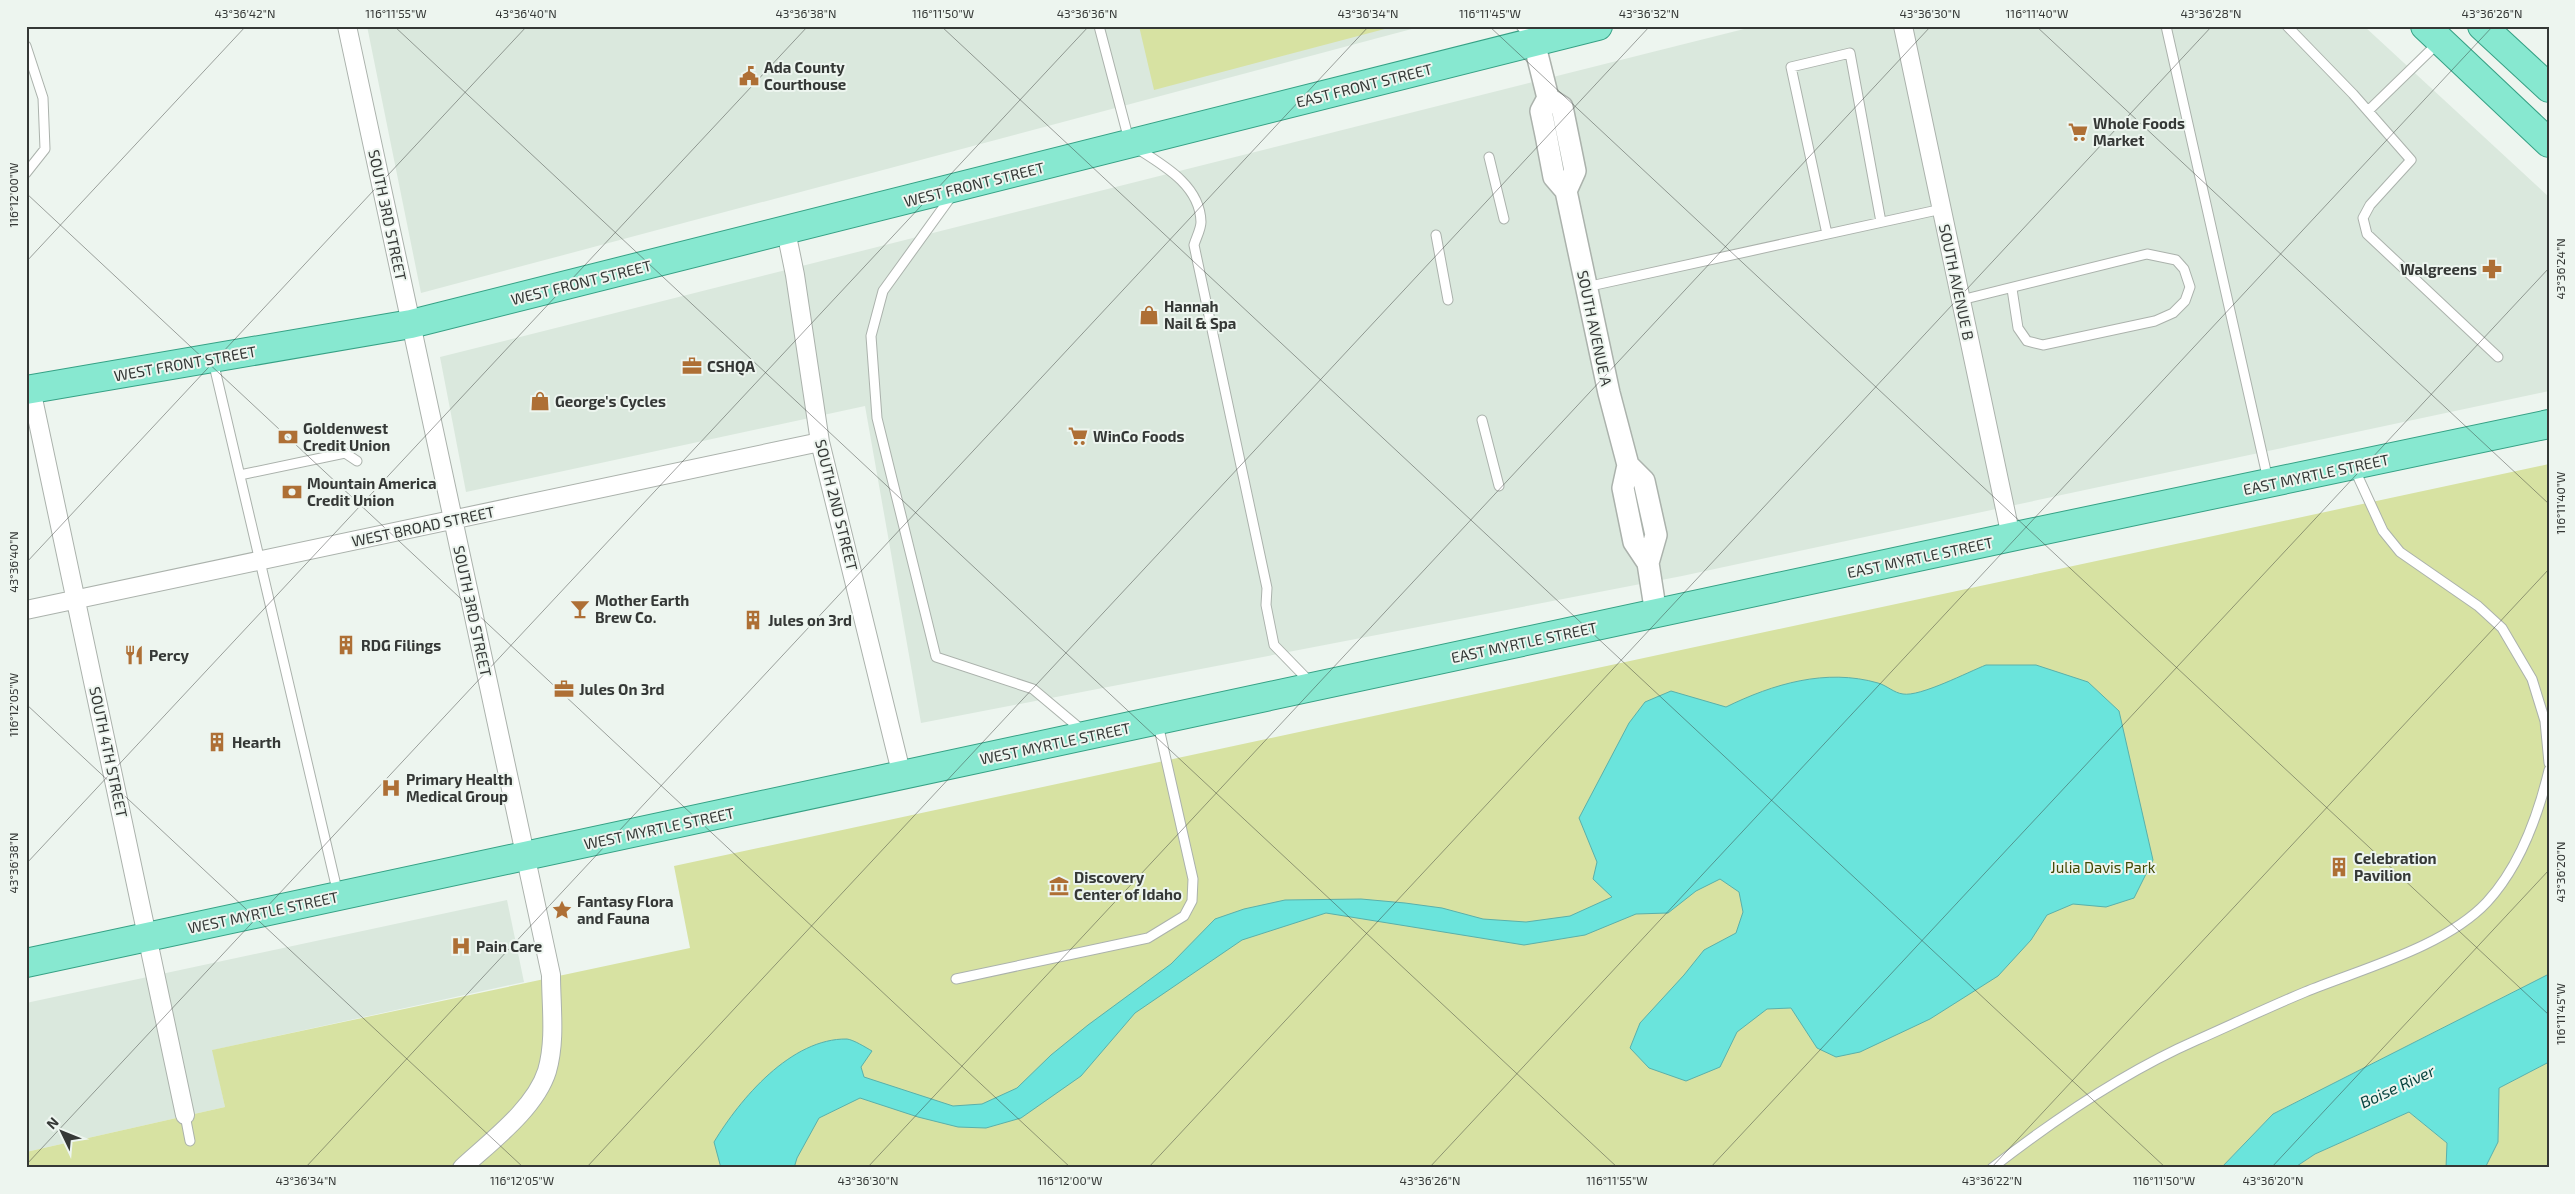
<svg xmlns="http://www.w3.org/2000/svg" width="2575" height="1194" viewBox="0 0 2575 1194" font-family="'Exo 2',sans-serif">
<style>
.built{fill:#dae8dd}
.green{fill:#d7e2a2}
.water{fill:#6ae4dc;stroke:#5ab0aa}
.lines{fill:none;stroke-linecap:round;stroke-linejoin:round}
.service-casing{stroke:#abb2ac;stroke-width:11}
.minor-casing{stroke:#abb2ac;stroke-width:20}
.tertiary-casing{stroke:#abb2ac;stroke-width:24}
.primary-casing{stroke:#36a185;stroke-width:30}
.service{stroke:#fff;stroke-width:9}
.minor{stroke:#fff;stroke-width:18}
.tertiary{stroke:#fff;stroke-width:21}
.primary{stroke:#87e8d0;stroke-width:28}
.ticks{fill:none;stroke:#353836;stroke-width:1;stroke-opacity:0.45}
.labels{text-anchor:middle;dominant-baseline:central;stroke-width:4;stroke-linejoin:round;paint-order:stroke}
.poi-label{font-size:15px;font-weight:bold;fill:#353836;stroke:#edf5ef;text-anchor:start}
.street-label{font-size:15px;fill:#353836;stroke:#edf5ef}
.park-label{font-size:15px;fill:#424906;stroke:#edf5ef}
.water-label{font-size:16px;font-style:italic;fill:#06423e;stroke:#edf5ef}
.neatline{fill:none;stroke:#353836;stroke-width:2}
.ticks-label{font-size:12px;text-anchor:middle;fill:#353836}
</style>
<rect width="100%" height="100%" fill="#edf5ef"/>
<!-- built -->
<path class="built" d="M367,26h1056l-1002,267z
M1756,26h608l185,171v194l-867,185 -761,147 -56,-317 -399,86 -26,-135z
M507,900l17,82 -311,68 12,57 -199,45v-149z"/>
<!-- green -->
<path class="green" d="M1139,26h257l-242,64z
M2549,464v510l-276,140 -52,54h-2195v-16l199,-45 -13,-57 478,-102 -16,-82z
M2549,1062v106h-64l13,-26 1,-54z
M2409,1112l38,31 -1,25h-152l21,-14z"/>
<!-- water -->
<path class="water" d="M1986,665h50l52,17 31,29 34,149 -19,38 -28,9 -33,-3 -26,11 -16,25 -33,36 -68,43 -70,33 -24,5 -19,-9 -26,-40 -24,1 -30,23 -17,35 -34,14 -37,-13 -19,-20 10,-25 44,-48 20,-25 32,-17 7,-21 -4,-20 -19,-13 -24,12 -28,22 -32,1 -51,21 -61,10 -198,-32 -84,27 -107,73 -54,63 -60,42 -35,10 -28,-1 -40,-10 -58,-19 -41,20 -22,40 -3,10h-73l-7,-26c26,-43 77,-104 133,-103 7,1 18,8 25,12l-11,16 3,10 89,29 29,-2 35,-16 34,-33 37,-30 83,-61 44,-45 29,-10 41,-9 76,-1 44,4 37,5 41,11 43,3 44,-6 42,-19 -19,-18 4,-17 -18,-44 50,-95 16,-21 26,-11 55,16c47,-23 100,-39 152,-24 8,2 16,10 25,11 17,3 65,-22 83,-29z
M2549,974v88l-50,26 -1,54 -13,26h-39l1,-25 -38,-31 -94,42 -21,14h-73l52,-54z"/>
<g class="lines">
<defs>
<path id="service" d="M1099,26l31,118c29,19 70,39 71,78 0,7 -5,16 -7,23l73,343 -1,17 8,40 37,38
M1521,26l11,14
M2166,26l102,454
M2287,26l66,68 58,66 -41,45 -7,13 4,16 131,123
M26,46l17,52 2,51 -19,24
M2368,111l70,-68
M1489,157l15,62
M953,194l-70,97 -12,45 6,82 59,239 97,32 50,42
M1827,234l-36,-167 59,-14 31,169
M1436,235l12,65
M1586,287l356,-78
M1961,300l186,-46 29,6 8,9 6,18 -5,14 -12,12 -18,8 -112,24 -16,-4 -9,-13 -6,-39
M213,361l125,533
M1482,420l17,66
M2354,468l29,63 17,21 78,54 24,22 30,51 13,42 4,42
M240,475l105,-22 12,8
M956,979l192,-41 36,-22 8,-15 1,-22 -35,-155
M185,1115l5,26
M1992,1168c63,-49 132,-96 205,-128 36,-16 72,-33 108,-48 56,-23 140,-45 182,-90 33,-36 51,-86 62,-132"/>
<path id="minor" d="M347,26l204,949c0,31 5,65 -4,96 -12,38 -57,71 -85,97
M1903,26l108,511
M786,231l9,44 25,167 82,334
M31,389l154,726
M26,610l794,-168"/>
<path id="tertiary" d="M1534,42l14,56 14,9 13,64 -9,20
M1548,98l-7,13 5,24 8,42 12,14 43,202 19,72 -5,23 11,54 14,21 8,51
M1628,465l16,16 12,54 -8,28"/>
<path id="primary" d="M2425,26l124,117
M2482,26l67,62
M26,390l385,-66 1187,-298
M26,963l1985,-426 538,-113"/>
</defs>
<!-- service casing -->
<use href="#service" class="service-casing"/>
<!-- minor casing -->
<use href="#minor" class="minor-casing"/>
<!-- tertiary casing -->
<use href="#tertiary" class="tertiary-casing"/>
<!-- primary casing -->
<use href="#primary" class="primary-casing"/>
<!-- service -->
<use href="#service" class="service"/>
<!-- minor -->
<use href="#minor" class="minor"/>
<!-- tertiary -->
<use href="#tertiary" class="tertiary"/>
<!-- primary -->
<use href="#primary" class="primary"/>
</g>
<!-- ticks -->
<path class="ticks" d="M394,26l1224,1142M941,26l1225,1142M1489,26l1060,989M2036,26l513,478M26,193l1045,975M26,262l220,-236M26,563l501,-537M26,704l498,464M26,864l782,-838M26,1165l1063,-1139M305,1168l1064,-1142M586,1168l1064,-1142M867,1168l1064,-1142M1148,1168l1064,-1142M1429,1168l1064,-1142M1710,1168l839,-900M1991,1168l558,-599M2271,1168l278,-298"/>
<!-- icons -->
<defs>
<symbol id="civic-bare" viewBox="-9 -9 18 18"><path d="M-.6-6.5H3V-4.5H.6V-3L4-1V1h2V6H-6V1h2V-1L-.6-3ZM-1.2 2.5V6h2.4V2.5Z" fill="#ae6f35" stroke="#edf5ef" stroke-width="2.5" paint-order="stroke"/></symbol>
<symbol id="supermarket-bare" viewBox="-9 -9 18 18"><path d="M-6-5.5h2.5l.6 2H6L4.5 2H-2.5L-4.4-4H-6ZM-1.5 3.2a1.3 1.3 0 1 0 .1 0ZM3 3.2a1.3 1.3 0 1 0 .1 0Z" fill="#ae6f35" stroke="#edf5ef" stroke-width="2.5" paint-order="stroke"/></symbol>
<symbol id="pharmacy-bare" viewBox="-9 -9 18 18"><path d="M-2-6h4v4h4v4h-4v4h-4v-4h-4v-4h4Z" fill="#ae6f35" stroke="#edf5ef" stroke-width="2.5" paint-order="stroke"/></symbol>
<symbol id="shop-bare" viewBox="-9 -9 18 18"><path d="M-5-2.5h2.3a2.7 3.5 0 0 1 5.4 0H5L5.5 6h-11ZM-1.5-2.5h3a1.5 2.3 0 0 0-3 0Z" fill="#ae6f35" stroke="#edf5ef" stroke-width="2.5" paint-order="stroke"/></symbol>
<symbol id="office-bare" viewBox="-9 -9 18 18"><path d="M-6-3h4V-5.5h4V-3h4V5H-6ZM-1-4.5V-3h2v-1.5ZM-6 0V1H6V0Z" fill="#ae6f35" stroke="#edf5ef" stroke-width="2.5" paint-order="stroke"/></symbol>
<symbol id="bank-bare" viewBox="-9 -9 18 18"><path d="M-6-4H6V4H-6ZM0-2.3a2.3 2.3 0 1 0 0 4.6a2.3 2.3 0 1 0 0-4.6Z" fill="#ae6f35" stroke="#edf5ef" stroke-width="2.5" paint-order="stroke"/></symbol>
<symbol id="bar-bare" viewBox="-9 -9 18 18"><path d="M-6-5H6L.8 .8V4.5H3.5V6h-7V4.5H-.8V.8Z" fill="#ae6f35" stroke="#edf5ef" stroke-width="2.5" paint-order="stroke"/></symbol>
<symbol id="building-bare" viewBox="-9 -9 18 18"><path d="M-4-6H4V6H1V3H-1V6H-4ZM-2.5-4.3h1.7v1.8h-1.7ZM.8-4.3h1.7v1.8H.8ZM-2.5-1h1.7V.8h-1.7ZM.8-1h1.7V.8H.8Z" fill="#ae6f35" stroke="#edf5ef" stroke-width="2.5" paint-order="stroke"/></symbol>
<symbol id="restaurant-bare" viewBox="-9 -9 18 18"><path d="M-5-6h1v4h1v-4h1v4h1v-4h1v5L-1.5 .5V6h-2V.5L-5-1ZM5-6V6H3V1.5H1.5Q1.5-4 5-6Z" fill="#ae6f35" stroke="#edf5ef" stroke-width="2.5" paint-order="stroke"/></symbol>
<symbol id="hospital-bare" viewBox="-9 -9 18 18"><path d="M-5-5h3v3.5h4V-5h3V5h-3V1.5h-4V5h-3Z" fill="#ae6f35" stroke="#edf5ef" stroke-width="2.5" paint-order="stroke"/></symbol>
<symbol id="museum-bare" viewBox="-9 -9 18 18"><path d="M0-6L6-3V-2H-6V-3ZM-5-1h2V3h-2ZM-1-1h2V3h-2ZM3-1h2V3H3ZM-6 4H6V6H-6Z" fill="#ae6f35" stroke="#edf5ef" stroke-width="2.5" paint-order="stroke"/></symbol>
<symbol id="sight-bare" viewBox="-9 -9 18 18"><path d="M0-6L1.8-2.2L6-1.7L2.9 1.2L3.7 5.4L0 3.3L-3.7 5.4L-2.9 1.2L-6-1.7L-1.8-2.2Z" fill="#ae6f35" stroke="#edf5ef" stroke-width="2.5" paint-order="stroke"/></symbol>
</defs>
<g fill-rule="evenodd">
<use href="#civic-bare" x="735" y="62" width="28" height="28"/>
<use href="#supermarket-bare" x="2064" y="118" width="28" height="28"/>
<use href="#pharmacy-bare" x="2478" y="255" width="28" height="28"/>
<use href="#shop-bare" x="1135" y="301" width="28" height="28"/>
<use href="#office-bare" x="678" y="352" width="28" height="28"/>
<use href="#shop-bare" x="526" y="387" width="28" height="28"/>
<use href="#supermarket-bare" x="1064" y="422" width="28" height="28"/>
<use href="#bank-bare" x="274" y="423" width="28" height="28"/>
<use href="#bank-bare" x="278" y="478" width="28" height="28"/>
<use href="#bar-bare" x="566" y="595" width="28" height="28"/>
<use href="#building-bare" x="739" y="606" width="28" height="28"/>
<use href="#building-bare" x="332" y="631" width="28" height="28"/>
<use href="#restaurant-bare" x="120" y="641" width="28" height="28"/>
<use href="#office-bare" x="550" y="675" width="28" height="28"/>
<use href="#building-bare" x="203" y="728" width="28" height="28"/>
<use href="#hospital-bare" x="377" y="774" width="28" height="28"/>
<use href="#building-bare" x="2325" y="853" width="28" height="28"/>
<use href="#museum-bare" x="1045" y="872" width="28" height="28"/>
<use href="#sight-bare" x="548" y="896" width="28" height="28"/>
<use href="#hospital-bare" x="447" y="932" width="28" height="28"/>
</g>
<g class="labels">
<!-- poi labels -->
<g class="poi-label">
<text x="764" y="67">Ada County<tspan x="764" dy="17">Courthouse</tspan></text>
<text x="2093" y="123">Whole Foods<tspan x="2093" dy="17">Market</tspan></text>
<text x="2477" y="269" text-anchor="end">Walgreens</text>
<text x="1164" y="306">Hannah<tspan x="1164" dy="17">Nail &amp; Spa</tspan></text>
<text x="707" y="366">CSHQA</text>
<text x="555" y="401">George's Cycles</text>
<text x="303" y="428">Goldenwest<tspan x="303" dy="17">Credit Union</tspan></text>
<text x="1093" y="436">WinCo Foods</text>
<text x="307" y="483">Mountain America<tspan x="307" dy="17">Credit Union</tspan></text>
<text x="595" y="600">Mother Earth<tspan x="595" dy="17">Brew Co.</tspan></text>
<text x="768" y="620">Jules on 3rd</text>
<text x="361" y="645">RDG Filings</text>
<text x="149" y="655">Percy</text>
<text x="579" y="689">Jules On 3rd</text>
<text x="232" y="742">Hearth</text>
<text x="406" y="779">Primary Health<tspan x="406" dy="17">Medical Group</tspan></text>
<text x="2354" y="858">Celebration<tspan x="2354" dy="17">Pavilion</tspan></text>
<text x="1074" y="877">Discovery<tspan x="1074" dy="17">Center of Idaho</tspan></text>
<text x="577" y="901">Fantasy Flora<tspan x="577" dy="17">and Fauna</tspan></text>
<text x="476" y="946">Pain Care</text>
</g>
<!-- street labels -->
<g class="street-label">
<text transform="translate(1364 85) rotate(-14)">EAST FRONT STREET</text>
<text transform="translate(974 184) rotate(-14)">WEST FRONT STREET</text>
<text transform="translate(388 215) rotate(78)">SOUTH 3RD STREET</text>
<text transform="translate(581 282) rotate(-14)">WEST FRONT STREET</text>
<text transform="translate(1957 282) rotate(78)">SOUTH AVENUE B</text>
<text transform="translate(1595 328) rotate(78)">SOUTH AVENUE A</text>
<text transform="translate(185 363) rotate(-10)">WEST FRONT STREET</text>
<text transform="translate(2316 474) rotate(-12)">EAST MYRTLE STREET</text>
<text transform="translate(837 505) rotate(76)">SOUTH 2ND STREET</text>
<text transform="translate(423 526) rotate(-12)">WEST BROAD STREET</text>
<text transform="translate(1920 557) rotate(-12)">EAST MYRTLE STREET</text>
<text transform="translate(473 611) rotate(78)">SOUTH 3RD STREET</text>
<text transform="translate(1524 642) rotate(-12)">EAST MYRTLE STREET</text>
<text transform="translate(1055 743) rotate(-12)">WEST MYRTLE STREET</text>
<text transform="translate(109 752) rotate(78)">SOUTH 4TH STREET</text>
<text transform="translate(659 828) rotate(-12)">WEST MYRTLE STREET</text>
<text transform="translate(263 912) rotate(-12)">WEST MYRTLE STREET</text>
</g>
<!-- park labels -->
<g class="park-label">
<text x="2103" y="867">Julia Davis Park</text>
</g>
<!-- water labels -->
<g class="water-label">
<text transform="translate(2397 1086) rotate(-25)">Boise River</text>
</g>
</g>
<!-- border -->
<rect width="2575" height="1194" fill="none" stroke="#edf5ef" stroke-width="55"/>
<!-- north arrow -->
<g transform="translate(62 1132) rotate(313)" stroke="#edf5ef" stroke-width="4" paint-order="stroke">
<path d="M0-4L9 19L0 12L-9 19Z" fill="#353836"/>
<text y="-8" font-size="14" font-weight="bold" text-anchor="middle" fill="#353836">N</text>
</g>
<rect x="28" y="28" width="2520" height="1138" class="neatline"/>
<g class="ticks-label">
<text x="245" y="18">43°36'42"N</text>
<text x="396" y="18">116°11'55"W</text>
<text x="526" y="18">43°36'40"N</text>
<text x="806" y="18">43°36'38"N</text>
<text x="943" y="18">116°11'50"W</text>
<text x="1087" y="18">43°36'36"N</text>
<text x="1368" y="18">43°36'34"N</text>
<text x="1490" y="18">116°11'45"W</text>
<text x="1649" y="18">43°36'32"N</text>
<text x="1930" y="18">43°36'30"N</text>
<text x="2037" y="18">116°11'40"W</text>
<text x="2211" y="18">43°36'28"N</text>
<text x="2492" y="18">43°36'26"N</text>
<text transform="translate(14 195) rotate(-90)" y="4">116°12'00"W</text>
<text transform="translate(2561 269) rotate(-90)" y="4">43°36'24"N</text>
<text transform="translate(2561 503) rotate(-90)" y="4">116°11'40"W</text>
<text transform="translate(14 562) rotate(-90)" y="4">43°36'40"N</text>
<text transform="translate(14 705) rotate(-90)" y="4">116°12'05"W</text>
<text transform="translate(14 863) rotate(-90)" y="4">43°36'38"N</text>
<text transform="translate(2561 872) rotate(-90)" y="4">43°36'20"N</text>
<text transform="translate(2561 1014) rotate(-90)" y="4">116°11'45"W</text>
<text x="306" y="1185">43°36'34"N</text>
<text x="522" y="1185">116°12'05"W</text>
<text x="868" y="1185">43°36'30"N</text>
<text x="1070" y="1185">116°12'00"W</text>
<text x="1430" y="1185">43°36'26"N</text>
<text x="1617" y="1185">116°11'55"W</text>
<text x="1992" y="1185">43°36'22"N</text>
<text x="2164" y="1185">116°11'50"W</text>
<text x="2273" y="1185">43°36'20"N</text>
</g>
</svg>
